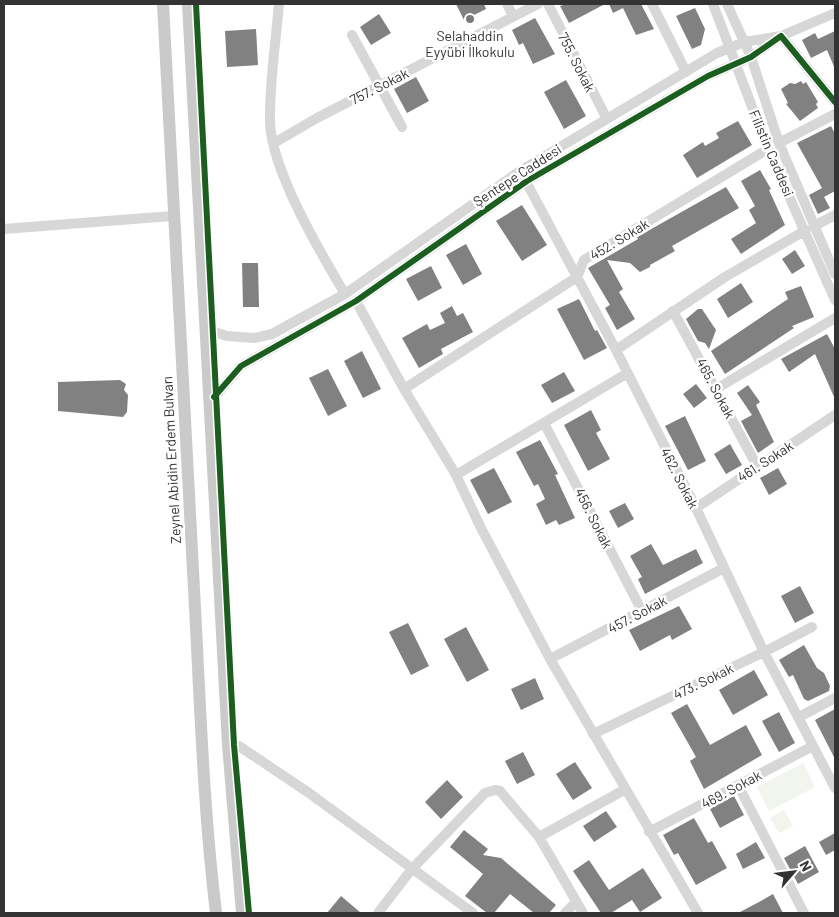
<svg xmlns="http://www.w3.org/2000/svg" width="839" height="917" viewBox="0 0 839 917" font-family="Barlow,sans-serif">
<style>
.green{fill:#f1f5ed}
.building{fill:#818181}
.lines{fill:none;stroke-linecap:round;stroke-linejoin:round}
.minor{stroke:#d7d7d7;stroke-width:10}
.major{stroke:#cacaca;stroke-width:12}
.cycleway-casing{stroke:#fff;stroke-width:9}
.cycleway{stroke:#1b5e20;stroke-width:6}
.poi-dot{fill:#7a7a7a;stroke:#fff;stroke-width:2}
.labels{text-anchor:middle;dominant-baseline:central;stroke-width:5;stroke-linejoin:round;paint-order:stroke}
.poi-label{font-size:14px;fill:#333;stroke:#fff}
.street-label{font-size:14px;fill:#333;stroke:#fff}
</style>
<rect width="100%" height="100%" fill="#fff"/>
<!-- green -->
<path class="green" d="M803,763l12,24 -46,24 -12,-24z
M784,810l9,16 -14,7 -9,-15z"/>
<!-- building -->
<path class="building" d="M456,4h28l2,5 -22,11z
M566,4h39l-36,19 -9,-17z
M609,4h32l13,25 -18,6 -13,-27 -10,5z
M695,8l10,21 -4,16 -9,4 -16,-33z
M379,14l12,19 -20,12 -11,-18z
M535,18l20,36 -22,10 -10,-21 -4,2 -7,-15z
M256,29l2,36 -31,2 -2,-36z
M835,31v38l-8,-19 -16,8 -9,-18 13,-7 3,6z
M416,77l13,24 -22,12 -13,-24z
M566,80l20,36 -22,13 -20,-37z
M801,81l2,3 3,-2 12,20 -2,2 2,4 -18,13 -14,-17 2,-1 -7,-14 9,-6 5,1z
M738,121l14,24 -55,33 -14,-23 20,-13 2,4 14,-8 -3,-5z
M831,126l4,8v57l-11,6 6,11 -12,6 -9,-19 13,-7 -25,-45z
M760,170l11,19 -2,1 16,35 -44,29 -10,-15 25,-16 -7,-13 6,-4 -14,-25z
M726,187l13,21 -67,38 3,5 -25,14v2l-10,5 -10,-9 -23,-3 16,29 -4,3 16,27 -18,11 -12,-22 5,-3 -22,-37 50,-29 -1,-2z
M522,205l25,40 -25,16 -26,-40z
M466,244l16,30 -19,11 -17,-30z
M795,250l10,16 -13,8 -10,-15z
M242,263h16l1,44h-16z
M431,266l11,22 -24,13 -12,-22z
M741,283l12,19 -25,16 -11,-19z
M801,286l13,31 -22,9 2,2 -69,46 -14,-23 77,-52 -3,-7z
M579,299l16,32 2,-1 10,18 -23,12 -27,-51z
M452,306l5,10 6,-3 10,19 -32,17 2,5 -24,14 -17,-30 25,-14 3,6 15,-7 -5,-10z
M698,309h4l14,21 -7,19 -4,-6 -7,-2 -12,-22z
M827,334l8,15v50l-20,-45 -26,18 -8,-13z
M362,351l19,38 -18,9 -19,-37z
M328,369l19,37 -19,10 -19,-38z
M564,372l11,19 -23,12 -11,-18z
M120,380l6,4 -2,6 4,5 -1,17 -4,5 -65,-6v-29z
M696,384l11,14 -13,10 -11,-14z
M748,385l12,17 -4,3 18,37 -16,11 -17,-32 11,-6 -15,-22z
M591,410l10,20 -5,3 14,26 -22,12 -24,-46z
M685,416l21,45 -18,9 -23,-44z
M540,440l18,34 -3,1 20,43 -16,7 -3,-5 -10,5 -10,-21 9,-5 -7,-15 -4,2 -18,-34z
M730,444l12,21 -16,9 -12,-20z
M494,468l18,34 -24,12 -18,-34z
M778,468l9,16 -18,11 -9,-17z
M625,503l9,16 -16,9 -9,-17z
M651,544l12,21 33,-16 7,14 -58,31 -7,-15 4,-2 -12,-21z
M800,586l14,27 -19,10 -14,-27z
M679,606l13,23 -20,11 -2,-5 -30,16 -11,-21z
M408,623l21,43 -18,9 -22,-43z
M466,627l23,43 -22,12 -23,-43z
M804,645l13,23 7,5 6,13 -1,5 -21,10 -4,-2 -11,-24 -4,2 -10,-17z
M754,670l14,25 -35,20 -14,-25z
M535,678l9,21 -23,11 -10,-21z
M687,704l23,41 36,-20 16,30 -58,34 -14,-28 6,-4 -25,-44z
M835,709v50l-20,-39z
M779,712l16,31 -16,9 -17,-31z
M523,752l12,23 -18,9 -12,-23z
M575,762l17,26 -19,12 -17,-26z
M447,780l16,17 -22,22 -16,-17z
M734,796l10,19 -24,13 -10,-19z
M606,811l11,16 -23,15 -11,-16z
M694,818l14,25 4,-2 15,27 -31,17 -18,-32 -4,2 -11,-20z
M464,830l24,19 -5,6 18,3 55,47 -7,8h-15l-24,-19 -16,19h-7l-22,-17 18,-22 -33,-27z
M835,833v17l-9,5 -7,-13z
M756,842l9,16 -22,11 -7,-15z
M805,846l14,26 -21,12 -14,-26z
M589,860l20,30 34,-22 19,30 -22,14 -8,-12 -21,13h-10l-28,-42z
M773,894l10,19h-45l21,-11z
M341,896l20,17h-34z"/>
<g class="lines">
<!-- minor -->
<path class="minor" d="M279,4c-3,37 -10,81 -9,119 2,48 50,129 75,171
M507,4l6,12
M548,4l59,115
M652,4l34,68
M713,4l55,145 67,151
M727,4l24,53 28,86 56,131
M352,35l50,92
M274,143l43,-25 221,-114
M779,143l56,-29
M523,176l93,174 80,158 68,144 71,136
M814,226l21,-11
M4,229l168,-13
M356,301l48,88 52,86 24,51 70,133 148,254
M673,311l84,155
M206,329l21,7 27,2 18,-4 73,-40 175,-123 197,-118 27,-11 37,-6 54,-23
M616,350l109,-73 81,-47
M404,389l173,-112 7,-17 184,-111
M716,389l119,-71
M211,401l30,-35 115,-65 171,-120 181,-105 43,-19 30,-21 54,66
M545,425l97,186
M456,475l170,-101
M696,508l139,-93
M550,659l174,-91
M799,717l36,-19
M593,734l171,-82 48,-25
M228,745l11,1 70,47 164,120
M738,785l66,128
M649,832l164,-86
M539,837l85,-47
M378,913l33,-43 74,-77 10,-3 5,1 39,46 44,76
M565,913l11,-11"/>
<!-- major -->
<path class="major" d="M163,4c9,195 20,390 31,585 6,108 9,217 22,324
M188,4l40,741 14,168"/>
<defs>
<path id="cycleway" d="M196,4l38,741 15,168
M214,397l27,-31 115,-65 171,-120 181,-105 43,-19 30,-21 54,66"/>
</defs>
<!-- cycleway casing -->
<use href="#cycleway" class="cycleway-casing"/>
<!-- cycleway -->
<use href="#cycleway" class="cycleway"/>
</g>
<!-- markers -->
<circle class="poi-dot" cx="470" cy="19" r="5"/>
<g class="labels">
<!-- poi labels -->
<g class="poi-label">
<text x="470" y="35">Selahaddin<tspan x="470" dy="16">Eyyübi İlkokulu</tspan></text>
</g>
<!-- street labels -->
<g class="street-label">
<text transform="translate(577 62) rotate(63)">755. Sokak</text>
<text transform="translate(379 86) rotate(-27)">757. Sokak</text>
<text transform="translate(772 153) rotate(67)">Filistin Caddesi</text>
<text transform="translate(517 175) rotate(-33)">Şentepe Caddesi</text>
<text transform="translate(619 239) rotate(-31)">452. Sokak</text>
<text transform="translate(716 388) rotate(62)">465. Sokak</text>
<text transform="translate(171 460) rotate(-93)">Zeynel Abidin Erdem Bulvarı</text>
<text transform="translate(765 461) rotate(-33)">461. Sokak</text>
<text transform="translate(680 478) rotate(63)">462. Sokak</text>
<text transform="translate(594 518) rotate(63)">456. Sokak</text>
<text transform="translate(637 614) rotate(-28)">457. Sokak</text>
<text transform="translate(703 681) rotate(-26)">473. Sokak</text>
<text transform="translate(731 789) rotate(-28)">469. Sokak</text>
</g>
</g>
<!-- border -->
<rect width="839" height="917" fill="none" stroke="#333333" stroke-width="10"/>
<!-- north arrow -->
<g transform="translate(794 872) rotate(62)" stroke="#ffffff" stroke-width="4" paint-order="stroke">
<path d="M0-4L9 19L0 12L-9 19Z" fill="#333333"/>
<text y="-8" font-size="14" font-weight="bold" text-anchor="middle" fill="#333333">N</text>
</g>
</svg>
